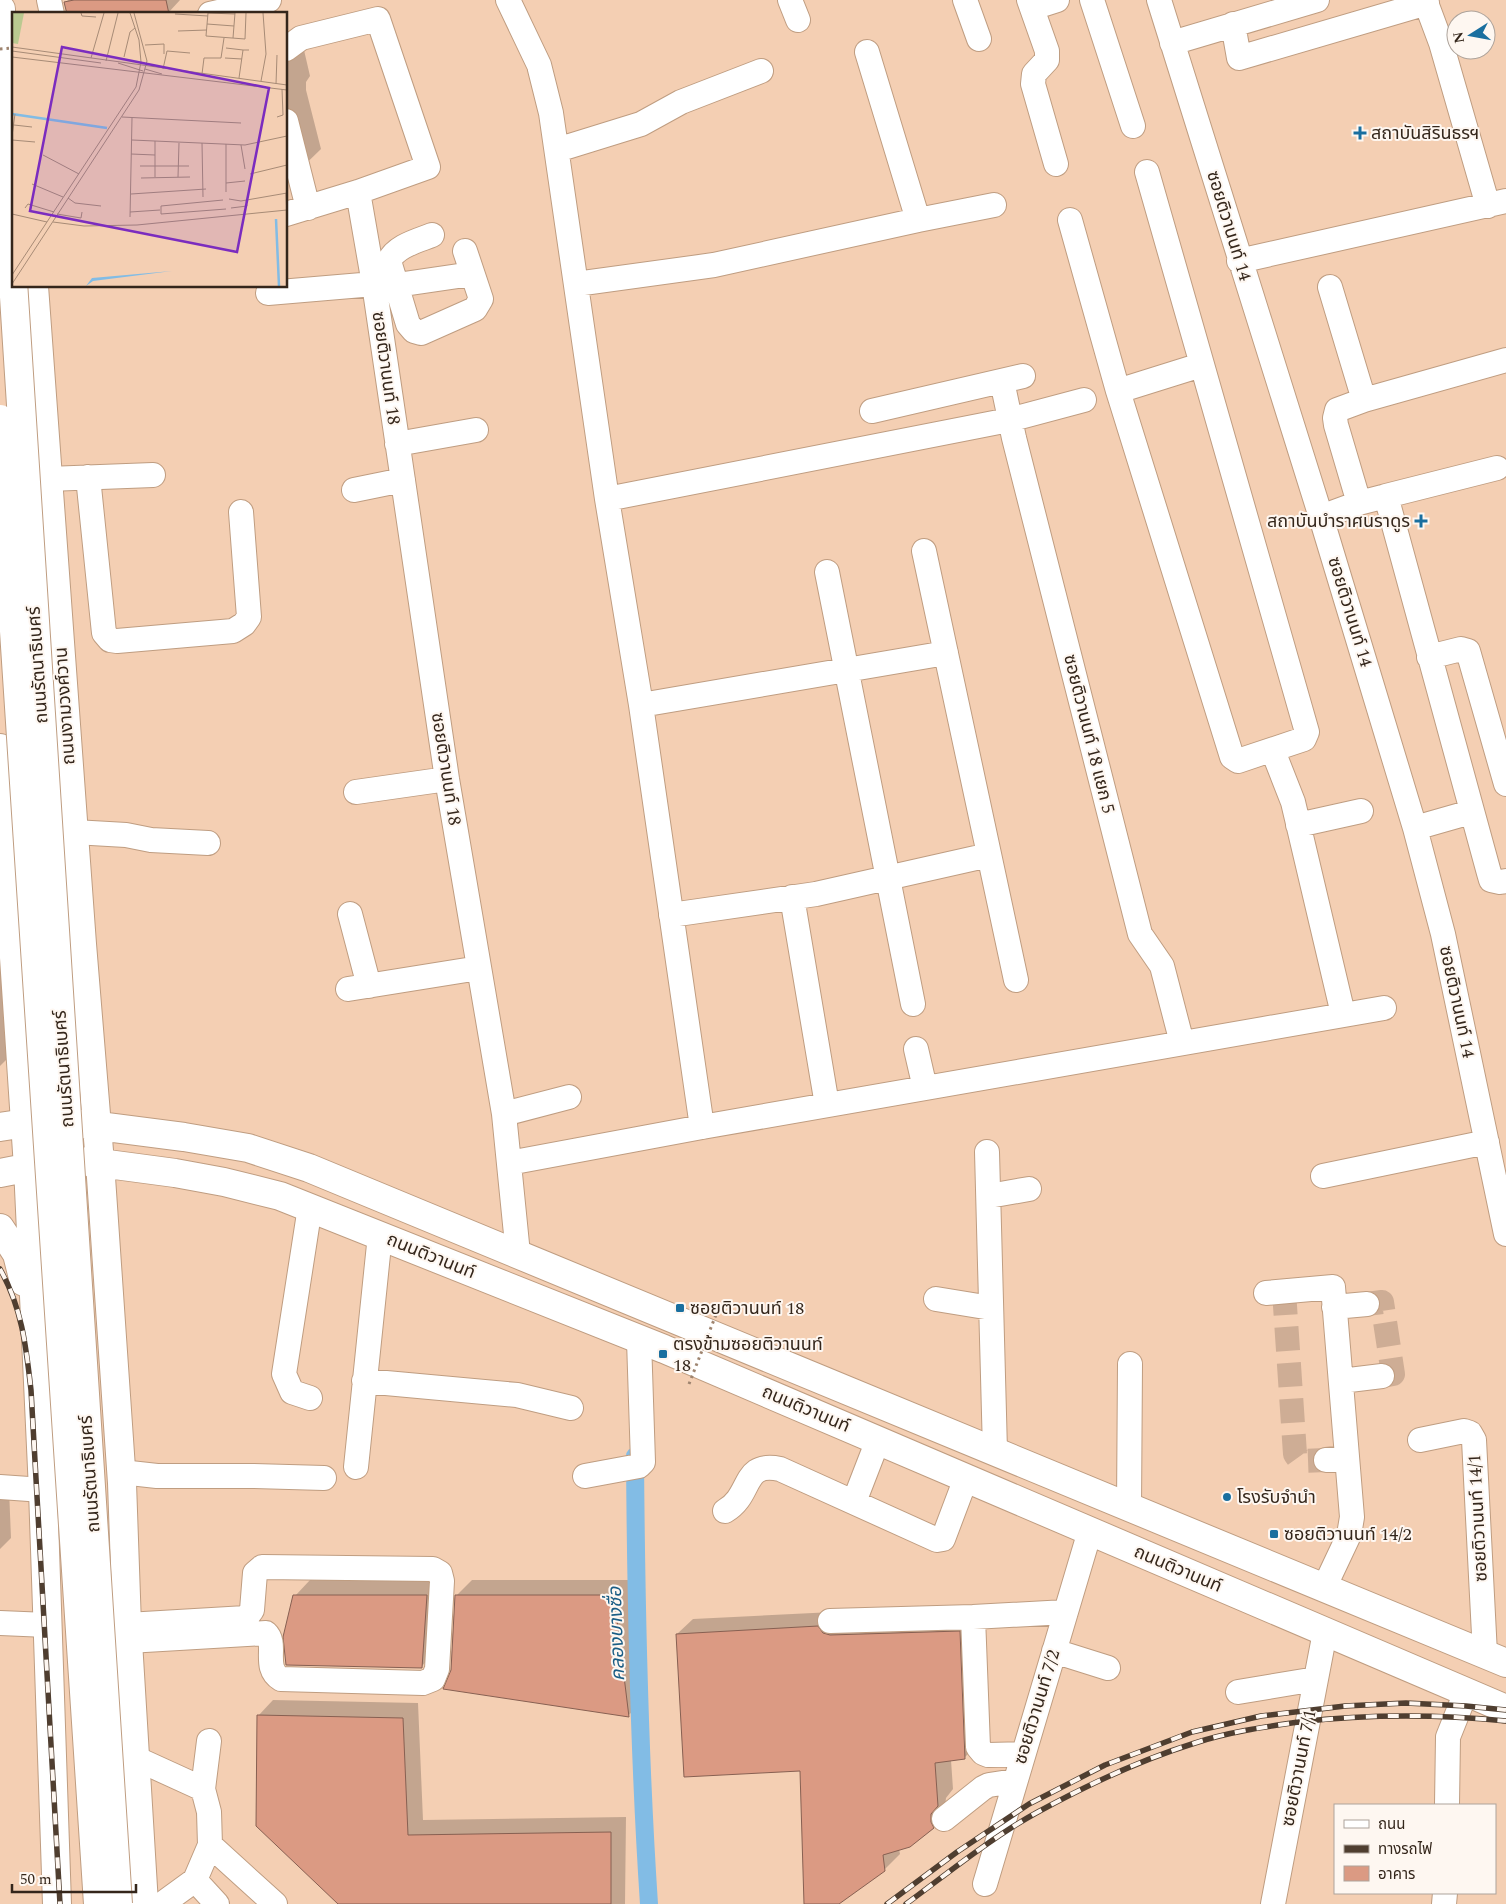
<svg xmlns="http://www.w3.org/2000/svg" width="1506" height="1904" viewBox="0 0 1506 1904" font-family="Spectral,'Noto Sans Thai',serif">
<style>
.shadow{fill:#0003}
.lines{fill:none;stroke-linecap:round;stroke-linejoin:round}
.canal{stroke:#82bce5;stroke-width:18}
.building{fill:#db9a83;stroke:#876052}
.minor-tunnel{stroke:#cead95;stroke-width:24;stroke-dasharray:24 12;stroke-linecap:butt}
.minor-casing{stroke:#bf9d81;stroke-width:26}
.major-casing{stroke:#bf9d81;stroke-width:30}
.minor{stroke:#fff;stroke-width:24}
.major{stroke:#fff;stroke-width:28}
.rail-casing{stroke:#4f3e30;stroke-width:5.5}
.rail{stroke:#fef7f1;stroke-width:4;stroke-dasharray:11;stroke-linecap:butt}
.major-bridge-casing{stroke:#bf9d81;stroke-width:30;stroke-linecap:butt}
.path-bridge{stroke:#9e846f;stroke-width:3;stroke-dasharray:2.5 4;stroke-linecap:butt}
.major-bridge{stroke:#fff;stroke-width:28}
.poi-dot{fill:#1a6f9f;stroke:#fef7f1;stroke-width:2}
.labels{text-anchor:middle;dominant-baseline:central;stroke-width:4;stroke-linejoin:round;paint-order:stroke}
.poi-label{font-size:18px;fill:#34261b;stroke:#fef7f1;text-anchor:start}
.street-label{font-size:18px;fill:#34261b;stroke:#fef7f1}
.water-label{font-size:19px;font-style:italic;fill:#1a5d85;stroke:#fef7f1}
.inset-river{fill:none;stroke:#82bce5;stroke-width:2.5}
.inset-road{fill:none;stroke:#a78b76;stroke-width:1}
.view{fill:#7b2cbf;fill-opacity:0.15;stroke:#7b2cbf;stroke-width:2.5}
.inset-edge{fill:none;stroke:#34261b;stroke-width:2.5}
</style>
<rect width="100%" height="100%" fill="#f4cfb3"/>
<!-- shadow -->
<path class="shadow" d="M68,0h112l-11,12 -9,2 -94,-11z
M304,50l6,26 -4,6v8l15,59 -35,34v-129z
M0,938l54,74 -54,54z
M0,1482l9,7 2,49 -11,11z
M310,1580h132l-4,69 -18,19 -125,-72z
M472,1580h157l14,120 -15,16 -172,-120z
M833,1612l142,4 4,127 -15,15 -13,2 2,29 -7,9 -1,8 4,6 -16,15 -34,22 1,5 -16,16 -47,34 -36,-135 -124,-135 16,-15z
M273,1700l145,3 5,117 203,-3 -1,87h-286l-81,-188z"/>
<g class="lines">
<!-- canal -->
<path class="canal" d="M635,1456c1,149 4,299 14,448"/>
</g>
<!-- building -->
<path class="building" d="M74,0h92l3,14h-102l-3,-12z
M293,1595h134l-5,73 -136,-3 -3,-28z
M455,1595h159l15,122 -186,-28 8,-19z
M818,1626l5,7 7,2 130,-4 5,128 -30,4 3,43 -7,8v8l3,6 -24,19 -27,8 2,16 -46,33h-35l-4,-133 -116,6 -8,-143z
M257,1715l146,3 5,117 203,-3v72h-273l-82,-78z"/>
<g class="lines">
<!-- minor-tunnel -->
<path class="minor-tunnel" d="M1284,1291l11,163 5,7 26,-1
M1367,1304l15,-2 11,72 -11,2"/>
<defs>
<path id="minor" d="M49,0l3,14
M508,0l31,65 12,48 56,386 34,206 61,422
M790,0l8,20
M965,0l14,39
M1029,0l18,51v9l-13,14 -1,10 23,80
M1092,0l41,126
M1159,0l162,517 94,311 28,106 63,300
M1425,0l16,43 47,163
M1032,8l25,-8
M210,14l59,-14
M1233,24l6,34 188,-55
M1172,43l145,-43
M286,49l15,-11 77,-19 50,148 -70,25 -72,22
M867,52l51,168
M286,121l22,87
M557,150l84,-26 40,-22 80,-31
M358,192l16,92 73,495 57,335 14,140
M1070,220l48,171 114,366 6,4 66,-22 3,-7 -160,-560
M432,235c-15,6 -36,11 -43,26l19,63 6,7 7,2 54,-24 6,-10 -16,-48
M1239,261l267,-60
M576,284l138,-19 204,-45 76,-15
M1330,287l34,113
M268,293l106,-9 23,1 75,-11
M1002,381l12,57 126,496 22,32 20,77
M1118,391l83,-26
M872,411l151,-35
M397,444l79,-14
M88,477l16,156 6,7 7,1 116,-10 11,-7 5,-7 -8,-105
M48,479l105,-4
M354,490l49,-10
M1386,496l111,-28
M607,499l402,-79 75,-20
M1359,503l-23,-78 -1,-7 2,-8 27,-10 142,-40
M1321,517l38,-14 27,-7 103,377 2,7 9,2 6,-1
M924,551l92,429
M827,572l86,432
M1429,657l32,-8 7,2 38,133
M641,705l305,-52
M1273,751l20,51 50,212
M356,792l91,-13
M1298,825l63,-14
M1415,828l56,-16
M74,832l52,3 25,5 57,3
M792,897l35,208
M350,914l19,72
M671,915l145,-21 173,-39
M348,989l131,-21
M916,1049l9,39
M504,1114l65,-17
M987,1152l8,299
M509,1163l193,-36 682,-119
M1323,1176l164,-34
M989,1196l40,-7
M310,1207l-26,167 8,18 18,6
M1266,1293l67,-6 19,230 -3,18 -25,53
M936,1299l55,9
M1334,1307l33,-3
M364,1381l153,14 54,13
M1341,1381l41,-5
M1420,1440l44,-9 6,2 4,7 11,214
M1326,1460l21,-2
M356,1467l24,-232
M121,1472l36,4h96l71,2
M585,1476l54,-10 4,-4 -4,-122
M0,1487l43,3
M854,1502l24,-62
M1129,1507l1,-143
M725,1511c28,-16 16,-50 55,-42l157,71 6,-1 23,-61
M973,1617l5,130 5,6 5,2 35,-1
M830,1621l143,-4 93,-5
M0,1623l47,2
M127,1625l119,-7 6,-8 3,-37 7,-6 171,2 7,4 2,8 -5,88 -4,10 -10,4 -142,-4c-19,-11 -3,-35 -15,-46l-138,8
M1054,1651l54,17
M1238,1692l78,-13
M135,1758l68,31 6,23 1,33 -15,35 -33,24
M203,1789l6,-48
M1447,1805l1,-68 18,-45
M944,1819l39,-31 6,-3 26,-4
M210,1845l65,59
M195,1880l22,24
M985,1884l105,-353
M1273,1904l52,-272
M1444,1904l1,-11"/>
<path id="major" d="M1,9l2,151 7,75
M34,286l48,658 18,219 22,320 5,142 17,279
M0,748l28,419 15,323 14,414
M0,1127l26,-4 57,1 101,13 64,11 61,20 1197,495
M0,1173l66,-13 34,3 75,10 49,9 56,14 384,153 842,360
M0,1228l17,26 7,28"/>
</defs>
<!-- minor casing -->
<use href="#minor" class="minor-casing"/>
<!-- major casing -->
<use href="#major" class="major-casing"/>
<!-- minor -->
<use href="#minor" class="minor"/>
<!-- major -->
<use href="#major" class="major"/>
<defs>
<path id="rail" d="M0,1269c22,39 26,77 31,121l29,514
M887,1904l70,-52 72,-48 76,-39 87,-33 69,-16 84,-10 61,-3 60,3 40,4
M906,1904c42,-31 85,-66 130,-91 51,-28 104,-53 159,-70 33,-11 69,-16 104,-21 72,-8 135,-8 207,-1"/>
</defs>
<!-- rail casing -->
<use href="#rail" class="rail-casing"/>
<!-- rail -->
<use href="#rail" class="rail"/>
<defs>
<path id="major-bridge" d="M10,235l108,1669
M0,419l98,1485"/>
</defs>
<!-- major-bridge casing -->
<use href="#major-bridge" class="major-bridge-casing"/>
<!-- path-bridge -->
<path class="path-bridge" d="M0,49l14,-1
M689,1384l28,-72"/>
<!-- major-bridge -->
<use href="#major-bridge" class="major-bridge"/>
</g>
<!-- markers -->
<g class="poi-dot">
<path d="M1357.5 125.5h5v5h5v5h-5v5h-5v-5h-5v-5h5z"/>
<path d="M1418.5 513.5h5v5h5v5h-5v5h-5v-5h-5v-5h5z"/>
<rect x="675" y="1303" width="10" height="10" rx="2.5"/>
<rect x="658" y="1349" width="10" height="10" rx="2.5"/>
<circle cx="1227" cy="1497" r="5"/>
<rect x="1269" y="1529" width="10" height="10" rx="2.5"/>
</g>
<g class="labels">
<!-- poi labels -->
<g class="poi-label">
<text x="1371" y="133">สถาบันสิรินธรฯ</text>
<text x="1410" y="521" text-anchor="end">สถาบันบำราศนราดูร</text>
<text x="690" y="1308">ซอยติวานนท์ 18</text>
<text x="673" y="1344">ตรงข้ามซอยติวานนท์<tspan x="673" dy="21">18</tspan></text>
<text x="1237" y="1497">โรงรับจำนำ</text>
<text x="1284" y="1534">ซอยติวานนท์ 14/2</text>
</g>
<!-- street labels -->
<g class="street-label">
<text transform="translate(1229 226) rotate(73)">ซอยติวานนท์ 14</text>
<text transform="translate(386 368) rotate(82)">ซอยติวานนท์ 18</text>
<text transform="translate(1350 612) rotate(73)">ซอยติวานนท์ 14</text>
<text transform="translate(38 665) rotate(-94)">ถนนรัตนาธิเบศร์</text>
<text transform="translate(65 706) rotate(-94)">ถนนงามวงศ์วาน</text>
<text transform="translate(1089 734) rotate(76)">ซอยติวานนท์ 18 แยก 5</text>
<text transform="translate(446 769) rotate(81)">ซอยติวานนท์ 18</text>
<text transform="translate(1457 1002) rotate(78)">ซอยติวานนท์ 14</text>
<text transform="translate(64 1069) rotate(-94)">ถนนรัตนาธิเบศร์</text>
<text transform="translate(431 1256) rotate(22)">ถนนติวานนท์</text>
<text transform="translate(806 1409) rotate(23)">ถนนติวานนท์</text>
<text transform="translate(90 1474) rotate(-94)">ถนนรัตนาธิเบศร์</text>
<text transform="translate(1478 1518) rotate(-93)">ซอยติวานนท์ 14/1</text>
<text transform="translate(1178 1569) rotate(23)">ถนนติวานนท์</text>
<text transform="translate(1037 1707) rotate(-73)">ซอยติวานนท์ 7/2</text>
<text transform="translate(1299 1768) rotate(-79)">ซอยติวานนท์ 7/1</text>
</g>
<!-- water labels -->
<g class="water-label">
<text transform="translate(617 1634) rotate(-92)">คลองบางซื่อ</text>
</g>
</g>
<!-- overview -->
<g transform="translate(12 12)">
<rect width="275" height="275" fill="#f4cfb3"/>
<path d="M0,1h12l-6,31 -6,-1z" fill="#bac990"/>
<path d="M160,259l-79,10 -7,5 6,-8z" fill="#82bce5"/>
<path class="inset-river" d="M0,102l95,14M264,207l3,67"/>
<path class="inset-road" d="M69,1l1,3 14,1M196,1l-2,23 39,3 1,-26M196,1l27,1M163,2l33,2M195,12l27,2M166,19l29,-1M221,26l2,-25M133,33l19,-1v10M0,35l275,38M214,36l17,2M0,39l89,12M0,45l275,33M112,45l6,-25 5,-4M79,46l13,-45M213,46l17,1M94,49l12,-48M106,51l25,8M133,57l17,5M151,57l4,-18 23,2M190,62l2,-16h17l3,-20M227,66l4,-28h6M249,69l5,-27 -3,-41M264,72l1,-29M110,105l119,6M265,105l6,-2 -1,-26M2,113l18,2M0,124l3,-22M0,128l23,2M120,128l113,5 42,-9M190,131l1,54M229,133l4,24M119,142l24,1M31,143l36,19M128,154h49M238,162l37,-9M143,165v-36M166,165l1,-34M129,166l49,-1M214,171l19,-2M20,172l31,13M214,180v-48M274,181l1,25M119,182l75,-5M56,186l7,5 26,3M217,187l12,2 46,-8M211,188l-62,6v8l65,-5M13,196l3,-4 26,8M219,196l16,-2 -1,-6M118,200l30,-2M0,202l35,8M45,202l24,4 1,-6M118,205l2,-99M41,210l31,4 53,-1 150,-15M0,263l124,-188 5,-25 -2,-22 -9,-27M0,272l127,-194 8,-29 -13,-48"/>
<path class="view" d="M50,35l207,41 -32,164 -207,-41z"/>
<rect width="275" height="275" class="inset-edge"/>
</g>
<!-- legend -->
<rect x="1334" y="1804" width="162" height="90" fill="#fef7f1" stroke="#ada39b"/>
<rect x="1344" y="1820" width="25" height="8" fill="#ffffff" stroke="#ada39b"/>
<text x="1378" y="1829" font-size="15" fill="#34261b">ถนน</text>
<rect x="1344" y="1845" width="25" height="8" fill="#4f3e30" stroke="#ada39b"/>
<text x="1378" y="1854" font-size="15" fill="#34261b">ทางรถไฟ</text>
<rect x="1344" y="1866" width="25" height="15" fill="#db9a83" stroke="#ada39b"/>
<text x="1378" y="1879" font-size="15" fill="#34261b">อาคาร</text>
<!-- north arrow -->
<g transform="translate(1471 35) rotate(259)"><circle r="24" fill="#fef7f1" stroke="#ada39b"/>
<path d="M0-4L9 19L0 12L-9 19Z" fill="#1a6f9f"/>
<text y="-8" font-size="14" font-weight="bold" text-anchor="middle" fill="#34261b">N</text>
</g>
<!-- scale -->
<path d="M12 1884v8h124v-8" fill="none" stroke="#34261b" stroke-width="2.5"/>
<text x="20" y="1884" font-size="15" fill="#34261b" stroke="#fef7f1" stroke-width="4" paint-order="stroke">50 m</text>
</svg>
